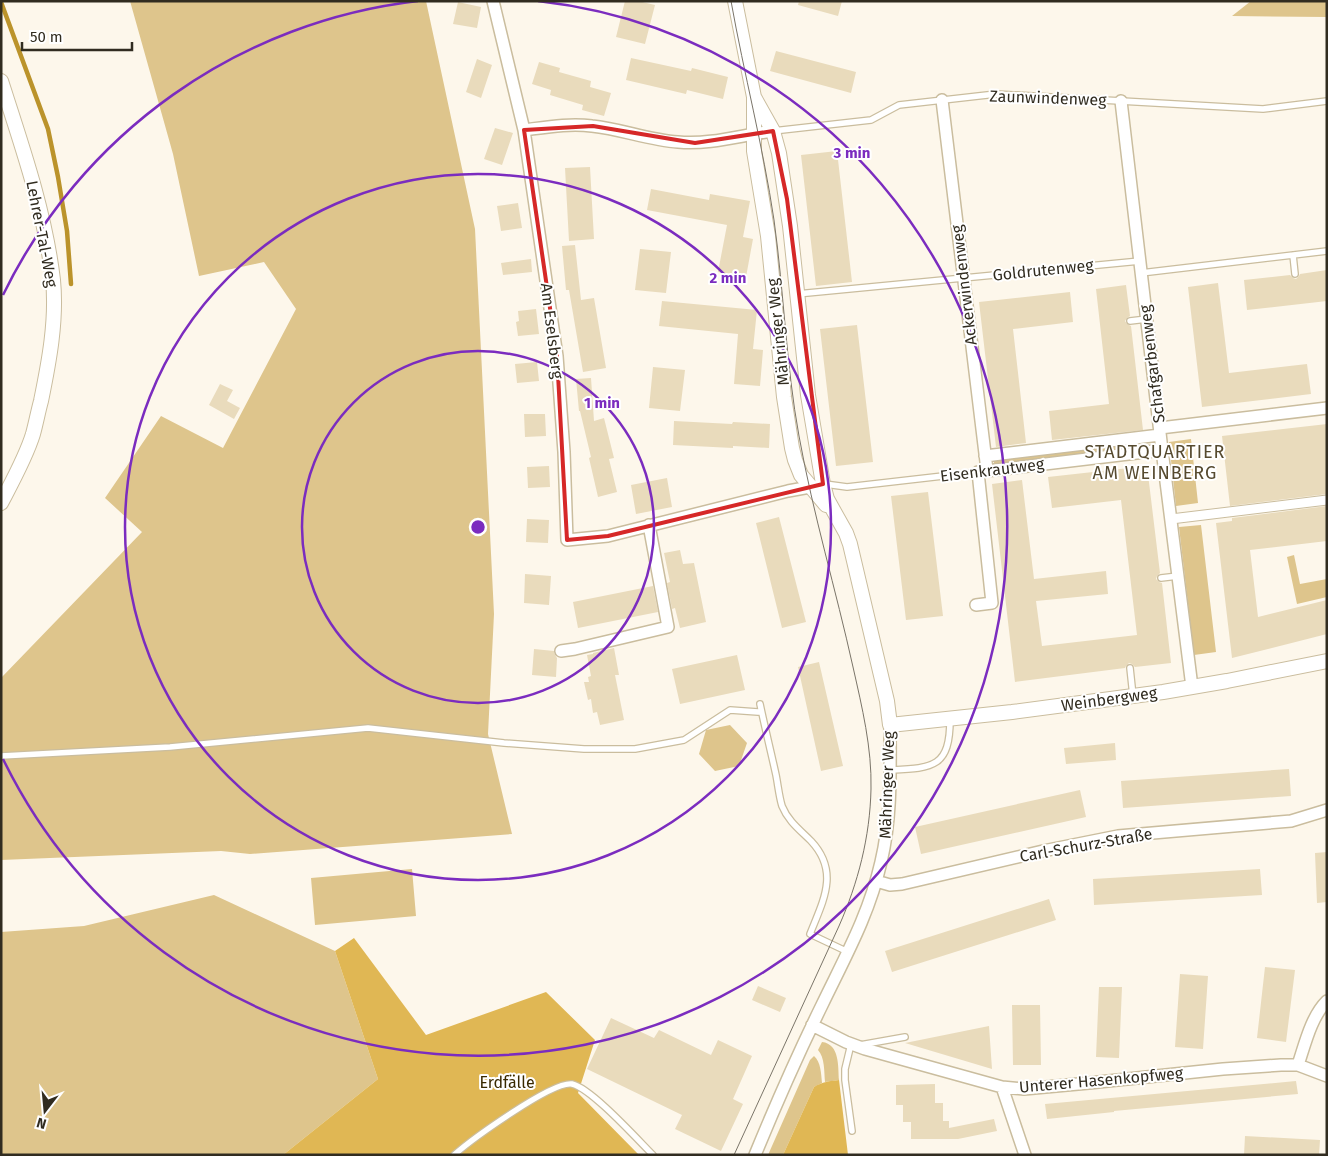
<svg xmlns="http://www.w3.org/2000/svg" width="1328" height="1156" viewBox="0 0 1328 1156" font-family="'Fira Sans',sans-serif">
<style>
.green{fill:#dec58c}
.forest{fill:#e0b754}
.lines{fill:none;stroke-linecap:round;stroke-linejoin:round}
.stream{stroke:#bb932b;stroke-width:4.5}
.building{fill:#e9dbbc}
.service-casing{stroke:#cabd9e;stroke-width:8}
.pedestrian-casing{stroke:#cabd9e;stroke-width:11}
.minor-casing{stroke:#cabd9e;stroke-width:14}
.tertiary-casing{stroke:#cabd9e;stroke-width:16}
.service{stroke:#fff;stroke-width:5.5}
.pedestrian{stroke:#fff;stroke-width:9}
.minor{stroke:#fff;stroke-width:11}
.tertiary{stroke:#fff;stroke-width:14}
.tram{stroke:#7a7468;stroke-width:1}
.marked{fill:none;stroke:#d62828;stroke-width:4;stroke-linejoin:round}
.ring{fill:none;stroke:#7b2cbf;stroke-width:2.5}
.labels{text-anchor:middle;dominant-baseline:central;stroke-width:4;stroke-linejoin:round;paint-order:stroke}
.street-label{font-size:16px;fill:#312c20;stroke:#fff}
.park-label{font-size:16px;fill:#392900;stroke:#fff}
.neighbourhood-label{font-size:18px;letter-spacing:1px;fill:#564a2f;stroke:#fff}
.centre{fill:#7b2cbf;stroke:#fff;stroke-width:2.5}
.ring-label{font-size:15px;text-anchor:middle;font-weight:bold;fill:#7b2cbf;stroke:#fff;stroke-width:4;stroke-linejoin:round;paint-order:stroke}
</style>
<rect width="100%" height="100%" fill="#fdf7eb"/>
<!-- green -->
<path class="green" d="M130,1h296l49,228 19,385 -6,120 24,100 -262,20 -29,-3 -220,9v-182l141,-146 -37,-34 56,-82 62,32 73,-139 -32,-47 -65,14 -26,-122z
M1251,1h76v16l-95,-1z
M1144,438l1,13 -150,18 -2,-13z
M1191,439l7,64 -22,3 -7,-64z
M1201,525l15,127 -22,3 -15,-128z
M1294,555l6,29 27,-5v18l-30,7 -10,-47z
M730,725l17,18 -8,23 -24,5 -16,-17 7,-24z
M412,869l4,47 -101,9 -4,-47z
M214,895l121,56 43,128 -95,76h-282v-223l83,-6z
M822,1042c18,2 16,25 17,38l-14,2c-1,-11 0,-24 -7,-32z
M814,1056c7,6 7,18 8,27l-8,4 -31,68h-15l42,-95z"/>
<!-- forest -->
<path class="forest" d="M354,938l72,97 120,-43 49,48 -17,53 61,62h-356l95,-76 -43,-128z
M839,1080l9,75h-65l31,-68c8,-5 16,-6 25,-7z"/>
<g class="lines">
<!-- stream -->
<path class="stream" d="M1,2l47,127 10,48 9,54 4,53"/>
</g>
<!-- building -->
<path class="building" d="M625,1h13l17,4 -10,39 -29,-7z
M799,1h43l-4,15 -40,-11z
M458,2l23,5 -4,21 -24,-4z
M776,51l80,21 -5,21 -81,-22z
M631,58l60,13 1,-3 36,9 -5,22 -36,-9 -1,4 -60,-14z
M477,59l15,6 -11,33 -15,-6z
M539,62l21,6 -1,4 32,9 -1,6 21,6 -7,23 -22,-6 1,-5 -33,-10 1,-5 -19,-6z
M495,128l18,5 -11,32 -18,-6z
M837,151l15,131 -36,4 -15,-131z
M590,167l4,72 -25,2 -4,-73z
M651,189l58,11 1,-6 40,7 -7,36 10,2 -7,38 -28,-5 9,-47 -80,-15z
M518,203l4,25 -21,3 -4,-25z
M575,245l6,55 13,-2 12,70 -23,4 -14,-82h-3l-4,-44z
M640,249l31,3 -5,41 -31,-3z
M531,259l1,13 -29,3 -2,-12z
M1327,270v31l-80,9 -3,-30 46,-5 3,3 3,1 3,-3 1,-2z
M1218,283l11,90 78,-9 4,30 -109,13 -14,-120z
M1126,285l4,31 -3,2 -2,3 2,3 4,2 12,104 -91,10 -3,-29 60,-7 -13,-115z
M1070,292l3,30 -60,7 13,114 -30,4 -17,-145z
M662,301l95,9 -4,39 10,1 -3,36 -26,-2 4,-50 -79,-8z
M536,309l3,25 -21,2 -2,-14 3,-1 -1,-10z
M857,325l16,137 -37,4 -16,-137z
M537,362l2,19 -22,2 -2,-19z
M653,367l32,3 -5,41 -31,-3z
M591,378l3,43 10,-3 10,40 -5,1 8,33 -19,5 -9,-39 2,-1 -11,-46h-1l-3,-32z
M220,384l13,6 -6,11 13,7 -6,11 -25,-14z
M524,414h21l1,22 -21,1z
M674,421l58,3 1,-2 37,2 -1,24 -36,-2v2l-60,-3z
M1327,424v70l-97,12 -8,-70z
M549,466l1,21 -22,1 -1,-21z
M1147,466l13,107 -3,3 -1,3 3,3 3,1 9,80 -36,4 -3,-3 -3,-1 -3,3 -1,2 -110,14 -23,-198 30,-4 12,99 72,-8 2,23 -72,7 6,45 95,-11 -16,-135 -69,8 -4,-31z
M667,478l5,29 -36,7 -5,-29z
M928,492l15,124 -37,4 -15,-124z
M1327,506v35l-77,9 8,67 69,-17v34l-95,24 -16,-135 16,-2v-3z
M779,517l27,105 -24,6 -26,-105z
M527,519l22,1 -1,23 -22,-1z
M680,550l3,14 11,-1 12,59 -26,6 -5,-20 -3,1 -5,-26 3,-1 -6,-29z
M525,574l26,2 -2,29 -25,-2z
M653,586l5,26 -80,16 -5,-26z
M614,648l5,27h-4l9,45 -24,5 -3,-13 -4,1 -2,-14 -3,1 -4,-18h5l-1,-5 3,-1 -4,-21 6,-1v-1z
M534,649l20,2 1,4 2,3 -1,19 -24,-2z
M737,655l8,35 -65,14 -8,-35z
M819,662l24,104 -22,5 -23,-104z
M1115,743l1,17 -50,4 -2,-16z
M1289,769l2,27 -168,12 -2,-27z
M1080,790l6,27 -165,37 -6,-27z
M1327,852v50l-10,1 -2,-50z
M1260,869l2,26 -168,10 -1,-26z
M1049,899l7,21 -164,52 -7,-21z
M1265,967l30,3 -9,72 -29,-4z
M1180,974l28,2 -5,73 -28,-2z
M758,986l28,12 -6,14 -28,-12z
M1099,987h23l-3,71 -23,-1z
M1012,1005h28l1,60h-28z
M611,1018l43,20 5,-8 52,25 7,-15 34,16 -19,43 10,5 -22,47 -46,-22 7,-14 -95,-46z
M989,1026l3,43 -87,-26z
M1296,1081l2,13 -184,17v1l-67,7 -2,-15z
M935,1084v19h8v18h6v7l45,-9 3,12 -39,8h-47v-17h-8v-17h-7v-20z
M1245,1136l75,4 -1,15h-75z"/>
<g class="lines">
<defs>
<path id="service" d="M773,131l98,-11 28,-15 97,-11 267,15 64,-8
M1293,255l2,19
M1141,273l186,-22
M797,294l343,-33
M1130,321l17,-2
M825,484l22,3 131,-15
M1161,578l17,-2
M1130,668l3,28
M760,704c5,24 11,48 16,71 2,10 3,21 6,31 6,15 18,24 29,35 29,31 12,60 -1,93l38,18
M1,756l169,-9 198,-19 136,15 80,6h51l49,-9 46,-30 28,2h3
M890,770c43,-2 60,-2 60,-51
M851,1044l-6,25v11l7,51
M860,1045l45,-8
M454,1155c17,-15 98,-74 118,-71 19,4 65,55 81,71"/>
<path id="pedestrian" d="M1171,519l156,-19"/>
<path id="minor" d="M493,1l31,129 33,226 7,96 3,88 41,-4 180,-45 22,-4
M942,100l45,370
M1121,101l41,349 30,237
M524,130c23,-3 46,-7 68,-4 29,3 57,14 86,16 33,3 63,-7 95,-11
M1160,428l167,-20
M985,456l175,-21
M976,605l16,-2 -14,-131 184,-22
M561,651l14,-2 93,-22 -19,-102
M876,881l14,4 12,-1 141,-33 75,-15 173,-15 36,-11
M812,1025l34,17 19,7 137,38 22,2 65,-6 134,-14 58,-4h17l29,11
M1298,1065c7,-21 13,-48 29,-64
M1002,1087l23,68
M755,1155c21,-51 43,-101 67,-150 23,-48 47,-90 59,-143 11,-46 9,-91 9,-137"/>
<path id="tertiary" d="M735,1l19,96v54l14,85 16,161 8,51 3,12 6,15 25,30
M1,81c21,65 44,131 52,199 4,40 -4,82 -12,121 -3,11 -5,22 -8,33 -7,23 -21,48 -32,69
M754,97l19,34 6,22 11,73 18,169 15,89 4,15 19,34 4,11 37,157 3,24 122,-13 151,-20 64,-11 100,-20"/>
</defs>
<!-- service casing -->
<use href="#service" class="service-casing"/>
<!-- pedestrian casing -->
<use href="#pedestrian" class="pedestrian-casing"/>
<!-- minor casing -->
<use href="#minor" class="minor-casing"/>
<!-- tertiary casing -->
<use href="#tertiary" class="tertiary-casing"/>
<!-- service -->
<use href="#service" class="service"/>
<!-- pedestrian -->
<use href="#pedestrian" class="pedestrian"/>
<!-- minor -->
<use href="#minor" class="minor"/>
<!-- tertiary -->
<use href="#tertiary" class="tertiary"/>
<!-- tram -->
<path class="tram" d="M731,1c13,73 32,145 43,219 10,72 12,145 25,216 14,78 37,154 54,231 9,40 19,81 18,122 -1,48 -13,94 -32,137l-105,229"/>
</g>
<!-- marked area -->
<path class="marked" d="M593,126l102,17 78,-12 14,68 36,285 -215,52 -41,4 -10,-184 -33,-226z"/>
<!-- distance rings -->
<g class="ring">
<circle cx="478" cy="527" r="176"/>
<circle cx="478" cy="527" r="353"/>
<path d="M3 295A529 529 0 0 1 418 1M538 1A529 529 0 1 1 3 759"/>
</g>
<g class="labels">
<!-- street labels -->
<g class="street-label">
<text transform="translate(1048 98) rotate(2)">Zaunwindenweg</text>
<text transform="translate(42 234) rotate(79)">Lehrer-Tal-Weg</text>
<text transform="translate(1043 270) rotate(-6)">Goldrutenweg</text>
<text transform="translate(964 285) rotate(-97)">Ackerwindenweg</text>
<text transform="translate(552 331) rotate(83)">Am Eselsberg</text>
<text transform="translate(778 332) rotate(-96)">Mähringer Weg</text>
<text transform="translate(1152 364) rotate(-97)">Schafgarbenweg</text>
<text transform="translate(992 470) rotate(-7)">Eisenkrautweg</text>
<text transform="translate(1109 699) rotate(-8)">Weinbergweg</text>
<text transform="translate(887 785) rotate(-88)">Mähringer Weg</text>
<text transform="translate(1086 845) rotate(-10)">Carl-Schurz-Straße</text>
<text transform="translate(1101 1080) rotate(-5)">Unterer Hasenkopfweg</text>
</g>
<!-- park labels -->
<g class="park-label">
<text x="507" y="1082">Erdfälle</text>
</g>
<!-- neighbourhood labels -->
<g class="neighbourhood-label">
<text x="1155" y="452">STADTQUARTIER<tspan x="1155" dy="21">AM WEINBERG</tspan></text>
</g>
</g>
<circle cx="478" cy="527" r="8" class="centre"/>
<g class="ring-label">
<text x="852" y="158">3 min</text>
<text x="728" y="283">2 min</text>
<text x="602" y="408">1 min</text>
</g>
<!-- border -->
<rect width="1328" height="1156" fill="none" stroke="#312c20" stroke-width="5"/>
<!-- north arrow -->
<g transform="translate(45 1111) rotate(196)" stroke="#ffffff" stroke-width="4" paint-order="stroke">
<path d="M0-4L9 19L0 12L-9 19Z" fill="#312c20"/>
<text y="-8" font-size="14" font-weight="bold" text-anchor="middle" fill="#312c20">N</text>
</g>
<!-- scale -->
<path d="M22 42v8h110v-8" fill="none" stroke="#312c20" stroke-width="2.5"/>
<text x="30" y="42" font-size="15" fill="#312c20" stroke="#ffffff" stroke-width="4" paint-order="stroke">50 m</text>
</svg>
